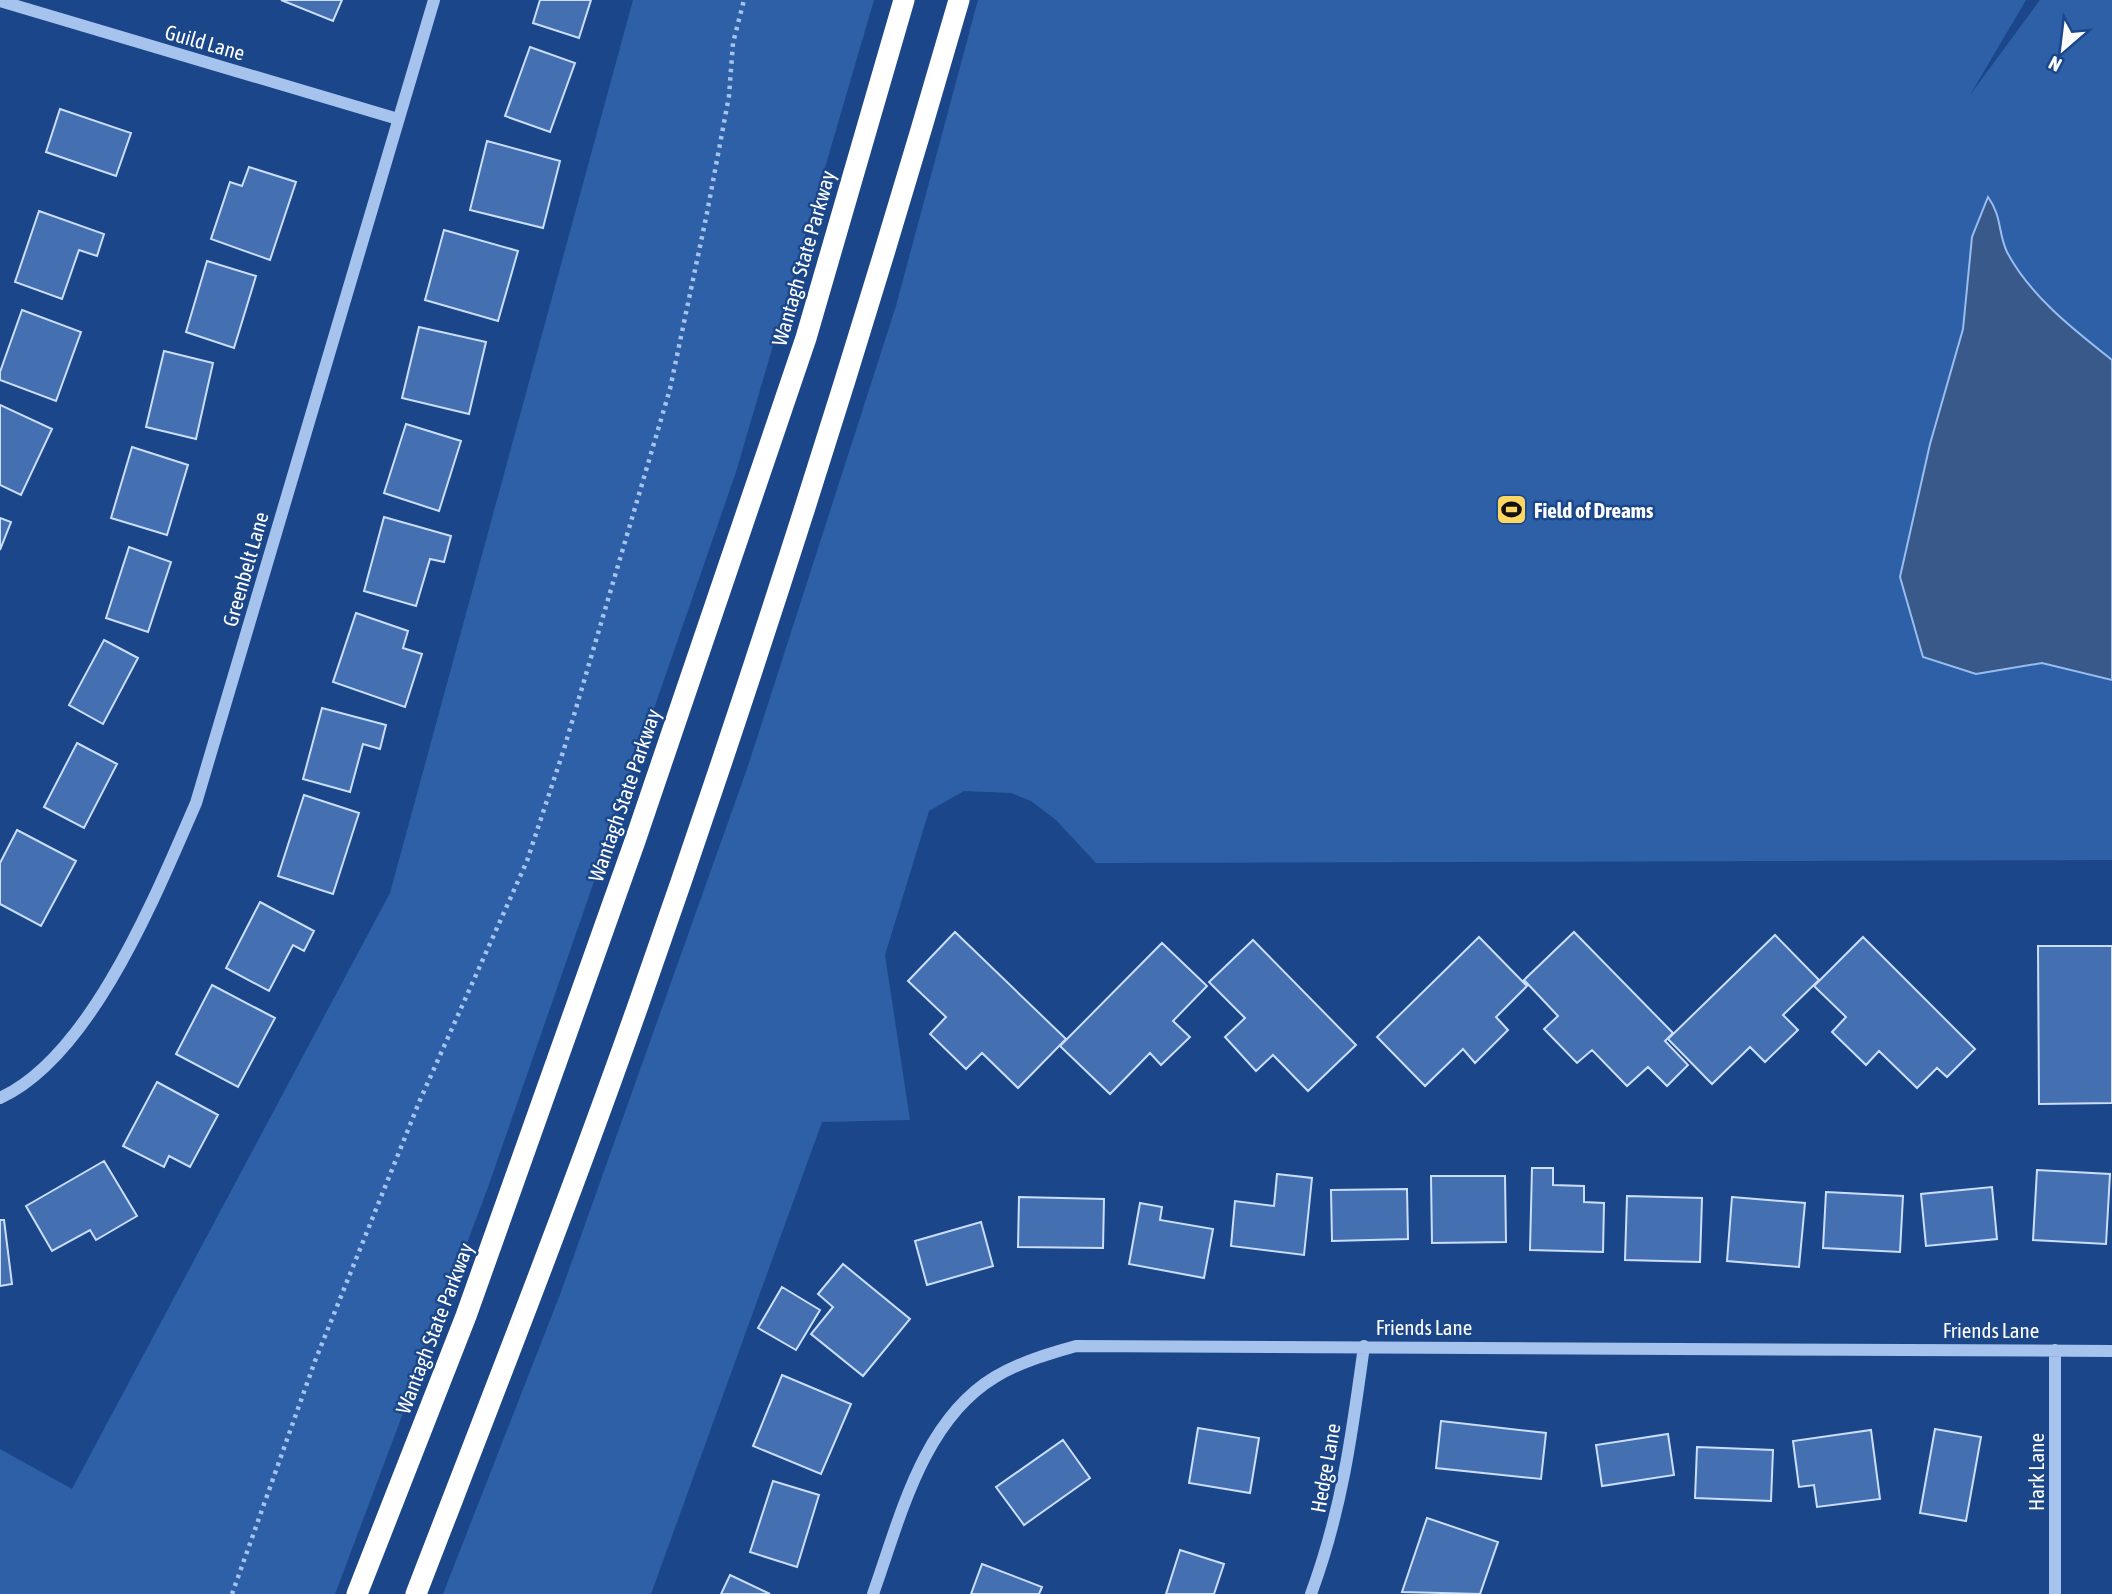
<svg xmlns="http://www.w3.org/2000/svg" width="2112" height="1594" viewBox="0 0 2112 1594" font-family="'Asap Condensed',sans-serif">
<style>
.green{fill:#2e60a8}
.water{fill:#38598a;stroke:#99bdef;stroke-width:2}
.building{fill:#4470b2;stroke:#cbdef9;stroke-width:2}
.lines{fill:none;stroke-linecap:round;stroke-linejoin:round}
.path{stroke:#a6c3ed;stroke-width:4.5;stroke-dasharray:3.5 5;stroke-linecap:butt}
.minor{stroke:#a6c3ed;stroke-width:12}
.highway{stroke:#fff;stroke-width:21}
.labels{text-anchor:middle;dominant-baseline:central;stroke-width:5;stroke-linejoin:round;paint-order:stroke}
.street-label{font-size:21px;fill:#fff;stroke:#1b478a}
.poi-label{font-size:21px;font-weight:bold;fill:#fff;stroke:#1b478a;text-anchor:start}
</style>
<rect width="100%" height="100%" fill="#1b478a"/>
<!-- green -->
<path class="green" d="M633,0h241l-138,472 -249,718 -152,404h-335v-145l72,40 318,-596z
M978,0h1048l-56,95 70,-95h72v860l-1016,3 -40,-43 -25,-19 -20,-8 -47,-2 -35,20 -44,144 25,165 -88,2 -171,472h-208l118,-302 187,-526 148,-460z"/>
<!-- water -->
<path class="water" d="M1988,197c14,19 10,36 19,55 23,44 67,78 105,108v320l-70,-17 -66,11 -53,-17 -23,-80 30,-133 33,-115 9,-92z"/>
<!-- building -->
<path class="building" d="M281,0h61l-9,21z
M540,0h51l-12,38 -46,-15z
M530,47l45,16 -25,69 -45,-16z
M60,109l71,24 -15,43 -70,-24z
M487,141l73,20 -17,67 -73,-18z
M249,167l47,15 -26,78 -59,-21 19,-57 12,4z
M39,211l65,23 -7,22 -18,-6 -17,49 -47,-17z
M444,230l74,21 -20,70 -73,-21z
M207,261l49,15 -22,72 -48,-16z
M22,310l59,22 -25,69 -56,-21v-8z
M419,327l67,15 -17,72 -67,-16z
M164,351l49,12 -17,76 -50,-12z
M0,405l52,24 -31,66 -21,-10z
M406,424l55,17 -22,70 -55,-18z
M132,447l56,18 -21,70 -56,-17z
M384,517l67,19 -7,26 -14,-3 -14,47 -52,-15z
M0,518l11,4 -11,28z
M129,547l42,15 -23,70 -42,-14z
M356,613l52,18 -5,17 19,6 -17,53 -72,-25z
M104,640l34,18 -35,66 -34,-19z
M322,708l64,17 -6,24 -17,-5 -13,48 -47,-13z
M77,743l40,21 -33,64 -40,-21z
M304,795l55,18 -26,81 -55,-18z
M17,830l59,31 -35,65 -41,-22v-41z
M260,902l54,29 -10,20 -11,-6 -24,46 -43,-23z
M955,932l111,107 -48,49 -36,-35 -16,16 -36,-35 16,-17 -38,-36z
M1574,932l99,101 -8,8 23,24 -21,21 -19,-19 -21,19 -35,-36 -15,13 -33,-34 14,-13 -34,-36z
M1775,935l44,45 -36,35 15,15 -33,32 -15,-15 -38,37 -44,-45z
M1479,937l48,49 -31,31 12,13 -33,33 -12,-14 -38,37 -48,-49z
M1863,937l112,112 -28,28 -10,-9 -20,20 -38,-37 -13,14 -34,-33 14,-15 -32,-31z
M1253,940l103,105 -48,46 -35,-36 -17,16 -31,-34 20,-19 -36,-36z
M1162,943l45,43 -34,35 17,16 -29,28 -11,-12 -40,41 -50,-48z
M2038,946h74v157l-73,1z
M212,985l63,33 -37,69 -62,-33z
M157,1082l61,33 -28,52 -21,-11 -5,11 -41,-21z
M104,1161l33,55 -41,24 -6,-10 -38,21 -26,-45z
M1532,1168h21v17l31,1v16l20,1 -1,49 -73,-2z
M2037,1170l73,4 -4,70 -73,-4z
M1277,1174l35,4 -8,77 -73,-9 4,-45 39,5z
M1431,1176h74l1,66 -74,1z
M1992,1187l5,52 -71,7 -5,-52z
M1407,1189l1,50 -76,2 -1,-51z
M1826,1192l77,4 -3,56 -77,-4z
M1627,1196l75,2 -2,64 -75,-2z
M1019,1197l85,2 -1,49 -85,-1z
M1732,1197l73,6 -6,64 -72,-6z
M1140,1203l22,4 -2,13 53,9 -9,49 -75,-14z
M0,1220h4l8,64 -12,2z
M981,1222l12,44 -66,19 -12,-44z
M843,1264l67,55 -47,57 -52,-42 22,-27 -15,-13z
M782,1287l38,23 -24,40 -38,-22z
M782,1375l69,29 -30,70 -68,-28z
M1441,1421l105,12 -5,46 -105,-11z
M1198,1428l61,10 -9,55 -61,-10z
M1935,1429l46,8 -15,84 -46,-8z
M1871,1430l9,69 -63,8 -3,-22 -15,2 -6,-46z
M1668,1434l6,41 -72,11 -6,-41z
M1063,1440l27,38 -66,47 -28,-38z
M1697,1447l76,3 -2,51 -76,-3z
M773,1481l46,14 -22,72 -47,-15z
M1427,1518l71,24 -18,52 -78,-2z
M1180,1550l44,14 -10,30h-48z
M982,1564l60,23 -3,7h-68z
M730,1575l40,19h-49z"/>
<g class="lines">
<!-- path -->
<path class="path" d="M232,1594l83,-233 105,-261 107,-239 37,-112 106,-360 37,-176 22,-117 4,-53 11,-43"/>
<!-- minor -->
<path class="minor" d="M0,1l398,118
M0,1098c92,-42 157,-206 196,-295l238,-803
M873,1594c27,-75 49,-173 122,-217 25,-15 53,-23 81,-31l1036,5
M1311,1594c31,-84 41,-160 53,-248
M2055,1594v-244"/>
<!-- highway -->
<path class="highway" d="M357,1594l109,-278 169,-475 171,-503 98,-338
M416,1594c76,-197 154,-395 224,-594 116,-330 222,-664 319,-1000"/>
</g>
<!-- icons -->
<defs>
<symbol id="stadium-square" viewBox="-11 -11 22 22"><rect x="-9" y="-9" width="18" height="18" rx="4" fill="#fed763" stroke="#1b478a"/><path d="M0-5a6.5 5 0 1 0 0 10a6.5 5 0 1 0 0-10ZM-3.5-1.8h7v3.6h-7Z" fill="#111"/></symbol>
</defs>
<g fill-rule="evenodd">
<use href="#stadium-square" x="1494" y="492" width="35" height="35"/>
</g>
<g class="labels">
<!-- street labels -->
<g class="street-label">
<text transform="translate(205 42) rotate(16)">Guild Lane</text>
<text transform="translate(803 258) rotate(-74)">Wantagh State Parkway</text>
<text transform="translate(245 569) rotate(-74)">Greenbelt Lane</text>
<text transform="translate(624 795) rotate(-71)">Wantagh State Parkway</text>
<text x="1424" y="1327">Friends Lane</text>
<text transform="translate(434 1328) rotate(-69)">Wantagh State Parkway</text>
<text x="1991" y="1330">Friends Lane</text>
<text transform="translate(1325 1468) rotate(-80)">Hedge Lane</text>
<text transform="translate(2036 1472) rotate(-90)">Hark Lane</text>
</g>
<!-- poi labels -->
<g class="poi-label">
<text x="1534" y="510">Field of Dreams</text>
</g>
</g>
<!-- north arrow -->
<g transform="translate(2063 49) rotate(208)" stroke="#1b478a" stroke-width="5" paint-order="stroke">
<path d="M0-5L12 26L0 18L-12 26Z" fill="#ffffff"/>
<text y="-10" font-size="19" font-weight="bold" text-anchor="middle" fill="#ffffff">N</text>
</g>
</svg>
